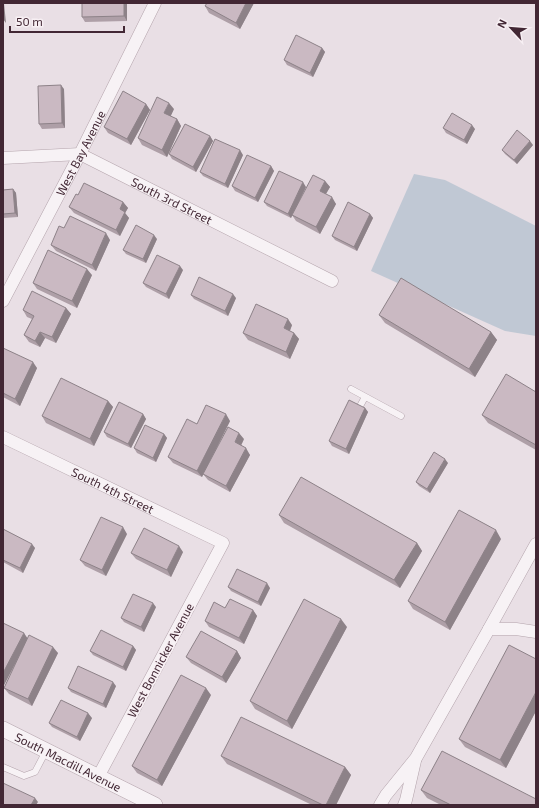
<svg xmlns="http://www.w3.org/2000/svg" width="539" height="808" viewBox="0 0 539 808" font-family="'Exo 2',sans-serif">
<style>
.green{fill:#c0c8d4}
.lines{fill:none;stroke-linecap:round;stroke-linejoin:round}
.service-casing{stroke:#b4a4ac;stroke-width:7}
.minor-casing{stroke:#b4a4ac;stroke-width:13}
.tertiary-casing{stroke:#b4a4ac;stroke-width:16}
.service{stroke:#f7f2f5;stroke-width:6}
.minor{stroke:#f7f2f5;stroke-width:12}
.tertiary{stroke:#f7f2f5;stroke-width:15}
.wall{fill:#ae9fa7}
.shaded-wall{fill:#8d8288}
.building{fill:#cab9c2;stroke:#8d8288}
.labels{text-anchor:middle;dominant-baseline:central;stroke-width:3.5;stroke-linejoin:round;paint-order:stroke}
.street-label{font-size:12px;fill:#422734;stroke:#f7eff3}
</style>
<rect width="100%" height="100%" fill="#e9dfe5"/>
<!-- green -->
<path class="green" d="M414,174l31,6 91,46v110l-31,-5 -134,-60z"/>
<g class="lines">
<defs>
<path id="service" d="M351,389l50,27
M359,408l6,-11
M3,767l21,9 11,-4 11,-21"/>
<g id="minor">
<path id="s1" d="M3,158l77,-4 252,127"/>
<path id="s2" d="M3,301l77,-147 75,-151"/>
<path id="s3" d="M3,437l220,106 -125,234"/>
<path d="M489,629l47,-85"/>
<path d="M380,805l6,-10 30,-37 73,-129h27l20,3"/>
<path d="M404,805l2,-5 9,-39"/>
</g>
<g id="tertiary">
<path id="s4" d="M3,729l152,76"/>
</g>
</defs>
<!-- service casing -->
<use href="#service" class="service-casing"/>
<!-- minor casing -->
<use href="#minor" class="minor-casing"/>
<!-- tertiary casing -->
<use href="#tertiary" class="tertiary-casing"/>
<!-- service -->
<use href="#service" class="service"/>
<!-- minor -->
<use href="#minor" class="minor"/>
<!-- tertiary -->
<use href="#tertiary" class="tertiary"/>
</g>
<!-- wall -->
<path class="wall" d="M82,3h45v18l-42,1 -3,-5z
M254,3l-14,26 -31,-16 -4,-7z
M322,48l3,4 -12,25 -26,-12 -3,-5z
M64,89l1,39 -23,1 -3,-5z
M146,104l4,6 -19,35 -23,-12 -4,-6z
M174,109l-4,7 7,3 4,7 -14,31 -25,-12 -4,-7z
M443,128l32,1 -8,15 -21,-11z
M210,136l3,5 -17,31 -24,-13 -3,-5z
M533,145l-16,19 -12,-10 -3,-4z
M243,155l-15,33 -25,-12 -3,-4z
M271,166l3,5 -16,31 -23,-11 -3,-5z
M325,181l5,6 -4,7 10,10 -16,30 -24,-13 -4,-6 -1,3 -24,-12 -3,-4 42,-15 -9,18z
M13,189l3,4 2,24 -15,1v-28z
M78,195l45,7 5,6 -3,5 4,5 -9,18 -46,-23 -5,-6z
M370,214l3,4 -16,33 -22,-11 -3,-4z
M64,228l46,12 -14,31 -40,-20 -5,-6z
M157,239l-11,24 -20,-9 -3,-4z
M183,270l-14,29 -23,-12 -3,-4z
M92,275l-15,33 -40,-19 -4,-6z
M191,295l45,3 -8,18 -34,-17z
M66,308l5,6 -15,29 -11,-5 -5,9 -11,-5 -5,-7 8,-16 -5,-2 -4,-7z
M379,315l112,17 6,8 -22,37 -90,-54z
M292,325l-2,6 4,2 5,6 -9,20 -42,-19 -5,-7z
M3,348l34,20 -17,38 -17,-9z
M536,392v58l-48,-27 -6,-8z
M108,401l5,6 -19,39 -48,-23 -4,-7z
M365,408l3,4 -19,42 -17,-8 -3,-5z
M143,414l3,5 -15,29 -24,-11 -3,-5z
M230,421l-23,47 37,-29 -3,7 9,9 -20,37 -22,-12 -5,-6 -1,3 -29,-14 -5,-6 29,-33z
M164,434l3,4 -11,24 -19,-9 -3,-5z
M448,463l-18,30 -11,-7 -3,-4z
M279,515l138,28 5,8 -22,37 -116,-65z
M3,529l32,19 -12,25 -20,-11z
M127,534l-21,42 -21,-10 -5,-6z
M501,539l-51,91 -37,-21 -5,-8z
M183,552l-12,25 -35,-18 -5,-6z
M228,587l42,1 -9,18 -30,-15z
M156,607l-12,25 -20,-10 -3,-4z
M225,608l28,2 4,6 -13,28 -35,-17 -4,-6z
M3,623l24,16 31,14 -26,53 -23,-12 -5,-6 13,-28 -14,27z
M347,627l-55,102 -37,-20 -5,-8z
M133,646l3,4 -10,21 -33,-16 -3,-4z
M237,651l4,7 -15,25 -35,-20 -5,-6z
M536,659v52l-30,57 -41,-21 -6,-8z
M116,686l-10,22 -35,-16 -3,-4z
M211,695l-49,91 -25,-13 -5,-7z
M92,718l-12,23 -28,-14 -3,-4z
M221,756l124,11 6,8 -15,30h-24l-85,-41z
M421,790l115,15h-95l-14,-7z"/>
<!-- shaded-wall -->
<path class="shaded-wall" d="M3,3h1l2,20 -3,-4z
M124,3h3v18l-3,-5z
M246,3h8l-14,26 -4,-6z
M322,48l3,4 -12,25 -3,-4z
M61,85l3,4 1,39 -3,-5z
M169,103l5,6 -5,11 -5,-7z
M146,104l4,6 -19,35 -4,-6z
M177,119l4,7 -14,31 -5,-7z
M472,125l3,4 -8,15 -3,-4z
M210,136l3,5 -17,31 -3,-5z
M530,141l3,4 -16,19 -3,-4z
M240,150l3,5 -15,33 -3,-4z
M271,166l3,5 -16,31 -3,-4z
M325,181l5,6 -6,10 -4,-6z
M303,182l3,5 -15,31 -3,-4z
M13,189l3,4 2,24 -3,-4z
M332,197l4,7 -16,30 -4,-7z
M123,202l5,6 -3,5 4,5 -9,18 -4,-6 4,-21z
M370,214l3,4 -16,33 -3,-4z
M106,233l4,7 -14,31 -4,-6z
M154,235l3,4 -11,24 -3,-4z
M180,266l3,4 -14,29 -3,-5z
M87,269l5,6 -15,33 -5,-7z
M233,294l3,4 -8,18 -3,-5z
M66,308l5,6 -15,29 -4,-6z
M288,319l4,6 -4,10 -4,-7z
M40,332l5,6 -5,9 -5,-6z
M491,332l6,8 -22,37 -6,-8z
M294,333l5,6 -9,20 -4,-7z
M33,362l4,6 -17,38 -5,-7z
M108,401l5,6 -19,39 -4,-7z
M365,408l3,4 -19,42 -3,-5z
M143,414l3,5 -15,29 -3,-4z
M226,414l4,7 -28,56 -5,-6z
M239,433l5,6 -5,10 -4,-7z
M164,434l3,4 -11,24 -3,-4z
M246,448l4,7 -20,37 -4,-6z
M445,459l3,4 -18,30 -3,-4z
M123,527l4,7 -21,42 -4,-6z
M496,530l5,9 -51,91 -5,-8z
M417,543l5,8 -22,37 -6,-8z
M32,544l3,4 -12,25 -3,-5z
M179,546l4,6 -12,25 -4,-7z
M267,583l3,5 -9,18 -3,-4z
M153,603l3,4 -12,25 -3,-5z
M253,610l4,6 -13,28 -5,-6z
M341,619l6,8 -55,102 -5,-8z
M24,633l4,6 -25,48v-14z
M133,646l3,4 -10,21 -3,-4z
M53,647l5,6 -26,53 -4,-7z
M237,651l4,7 -15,25 -4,-6z
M113,682l3,4 -10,22 -3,-4z
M206,688l5,7 -49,91 -5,-6z
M536,692v19l-30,57 -6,-8z
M88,713l4,5 -12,23 -3,-4z
M345,767l6,8 -15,30h-10z
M35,798l3,4 -2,3h-5z"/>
<!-- building -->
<path class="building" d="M82,3h42v13l-42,1z
M207,3h39l-10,20 -31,-17z
M296,35l26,13 -12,25 -26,-13z
M61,85l1,38 -23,1 -1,-38z
M123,91l23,13 -19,35 -23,-12z
M157,97l12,6 -5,10 13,6 -15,31 -24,-12z
M452,113l20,12 -8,15 -21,-12z
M185,124l25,12 -17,31 -24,-13z
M517,130l13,11 -16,19 -12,-10z
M215,139l25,11 -15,34 -25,-12z
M247,155l24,11 -16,32 -23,-12z
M279,171l24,11 -15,32 -24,-12z
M313,175l12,6 -5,10 12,6 -16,30 -24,-12z
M84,183l39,19 -3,7 5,3 -9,18 -47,-23 7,-13 2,1z
M13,189l2,24 -12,1v-24z
M348,202l22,12 -16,33 -22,-11z
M70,216l36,17 -14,32 -41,-20 8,-19 5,2z
M136,225l18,10 -11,24 -20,-9z
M48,250l39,19 -15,32 -39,-18z
M157,255l23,11 -14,28 -23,-11z
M199,277l34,17 -8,17 -34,-16z
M401,278l90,54 -22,37 -90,-54z
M32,291l34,17 -14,29 -12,-5 -5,9 -11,-6 10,-19 -11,-6z
M256,304l32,15 -4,9 10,5 -8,19 -43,-19z
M3,348l30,14 -18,37 -12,-6z
M506,374l30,18v53l-54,-30z
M61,378l47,23 -18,38 -48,-23z
M349,400l16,8 -19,41 -17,-8z
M119,402l24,12 -15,30 -24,-12z
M206,405l20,9 -29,57 -29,-14 19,-38 10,5z
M145,425l19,9 -11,24 -19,-10z
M228,427l11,6 -4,9 11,6 -20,38 -23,-12z
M434,452l11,7 -18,30 -11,-7z
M301,477l116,66 -23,37 -115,-65z
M459,510l37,20 -51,92 -37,-21z
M101,517l22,10 -21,43 -22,-10z
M144,528l35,18 -12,24 -36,-17z
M3,529l29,15 -12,24 -17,-8z
M237,569l30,14 -9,19 -30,-15z
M133,594l20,9 -12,24 -20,-9z
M230,599l23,11 -14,28 -34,-17 9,-19 11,6z
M304,599l37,20 -54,102 -37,-20z
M3,623l21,10 -21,40z
M101,630l32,16 -10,21 -33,-16z
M201,631l36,20 -15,26 -36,-20z
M29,635l24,12 -25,52 -24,-11z
M509,645l27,14v33l-36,68 -41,-21z
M78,666l35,16 -10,22 -35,-16z
M181,675l25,13 -49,92 -25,-14z
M61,700l27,13 -11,24 -28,-14z
M241,717l104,50 -19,38h-3l-102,-49z
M442,751l94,48v6h-85l-30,-15z
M3,783l32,15 -4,7h-28z"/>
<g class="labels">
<!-- street labels -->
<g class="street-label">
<text stroke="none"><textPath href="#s2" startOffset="167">West Bay Avenue</textPath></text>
<text stroke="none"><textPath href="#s1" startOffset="180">South 3rd Street</textPath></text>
<text stroke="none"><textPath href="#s3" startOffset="122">South 4th Street</textPath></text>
<text transform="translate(160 660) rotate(-62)">West Bonnicker Avenue</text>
<text stroke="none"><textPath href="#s4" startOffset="73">South Macdill Avenue</textPath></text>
</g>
</g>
<!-- border -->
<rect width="539" height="808" fill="none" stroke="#422734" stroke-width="8"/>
<!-- north arrow -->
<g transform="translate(511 28) rotate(296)" stroke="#f7eff3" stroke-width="3" paint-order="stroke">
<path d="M0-3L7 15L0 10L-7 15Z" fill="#422734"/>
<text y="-6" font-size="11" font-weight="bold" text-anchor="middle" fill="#422734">N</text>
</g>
<!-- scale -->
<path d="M10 26v6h114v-6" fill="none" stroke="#422734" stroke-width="2"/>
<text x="16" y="26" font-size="12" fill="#422734" stroke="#f7eff3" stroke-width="3" paint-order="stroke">50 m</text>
</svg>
